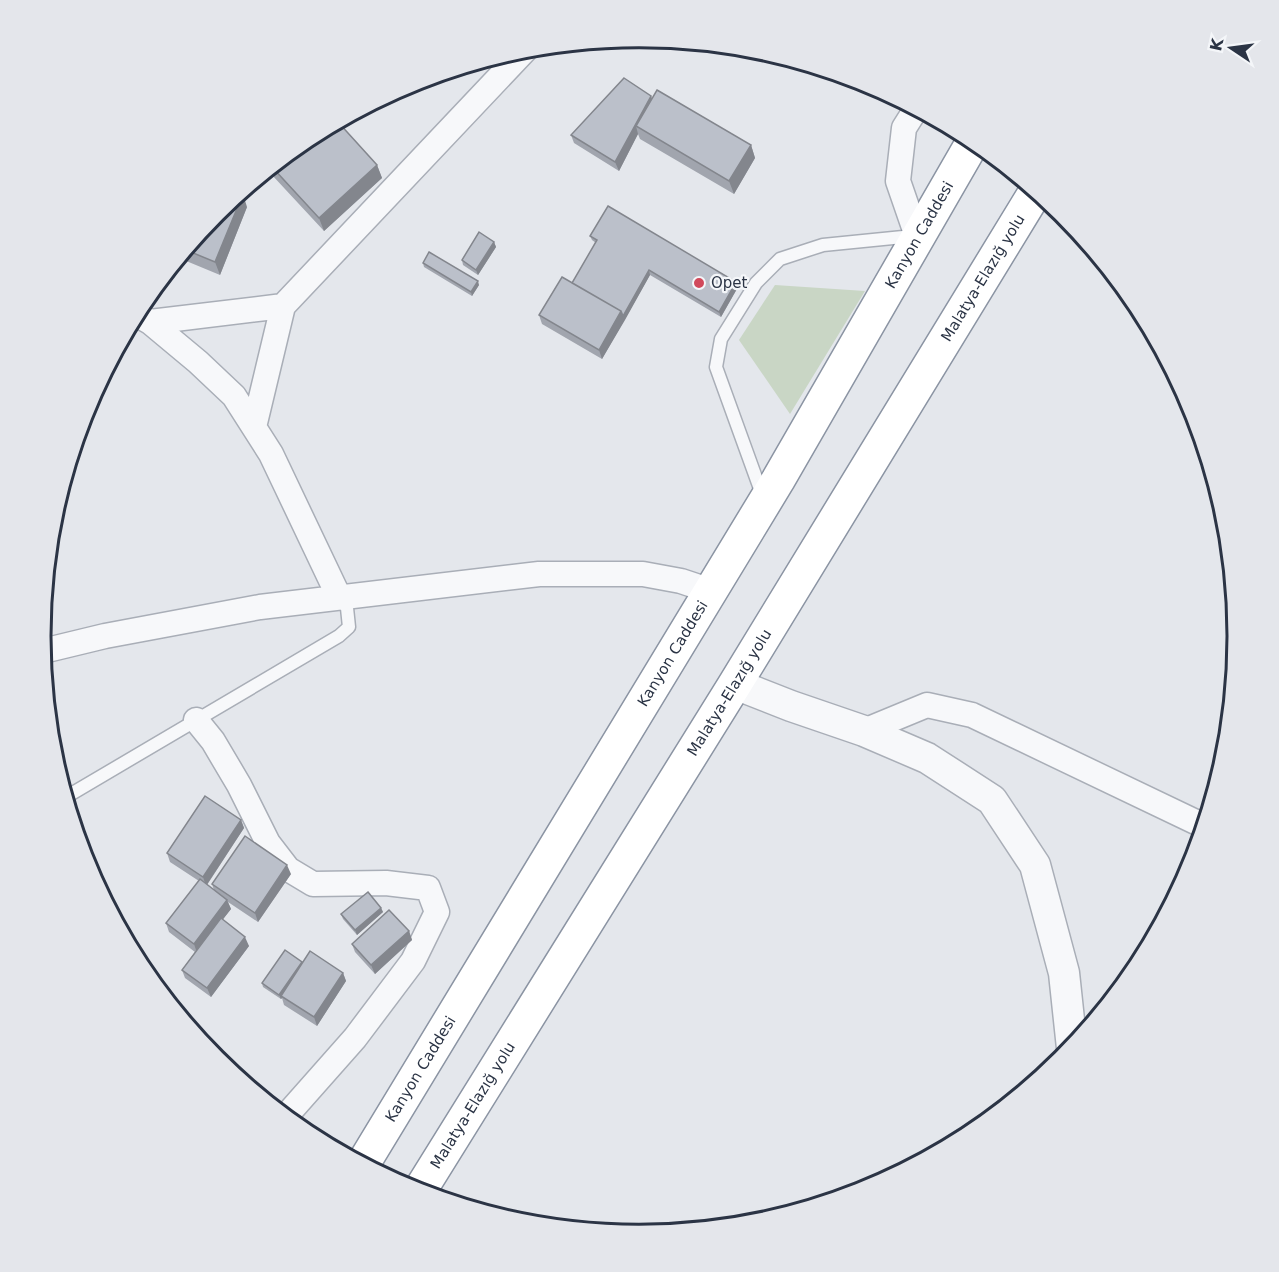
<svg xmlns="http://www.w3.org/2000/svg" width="1279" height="1272" viewBox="0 0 1279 1272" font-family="'DejaVu Sans',sans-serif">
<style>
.green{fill:#c9d6c5}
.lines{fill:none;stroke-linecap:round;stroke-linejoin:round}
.service-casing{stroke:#a9aeb7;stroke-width:15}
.minor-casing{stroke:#a9aeb7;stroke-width:27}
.tertiary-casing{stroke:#a9aeb7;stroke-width:33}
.trunk-casing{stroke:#8b94a3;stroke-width:36}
.service{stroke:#f7f8fa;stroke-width:12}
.minor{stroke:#f7f8fa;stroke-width:24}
.tertiary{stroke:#f7f8fa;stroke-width:30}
.trunk{stroke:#fff;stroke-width:33}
.wall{fill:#a1a5ae}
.shaded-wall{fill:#83868d}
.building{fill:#bbc0ca;stroke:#83868d;stroke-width:1.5}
.poi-dot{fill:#d1495b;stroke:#f4f6f9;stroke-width:2}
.labels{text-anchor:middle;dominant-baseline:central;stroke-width:4.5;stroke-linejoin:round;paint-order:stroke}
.street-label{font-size:15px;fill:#2b3445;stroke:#f4f6f9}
.poi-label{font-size:15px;fill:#2b3445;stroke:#f4f6f9;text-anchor:start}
.rim{fill:none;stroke:#2b3445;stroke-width:3}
</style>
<rect width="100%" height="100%" fill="#e4e7ec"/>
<!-- green -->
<path class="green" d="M775,285l90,6 -75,123 -51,-74z"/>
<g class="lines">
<defs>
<path id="service" d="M763,497l-47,-130 5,-28 35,-56 24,-24 43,-14 90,-9
M66,797l273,-161 10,-9 -2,-19 -8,-11"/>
<path id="minor" d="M916,109l-12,19 -6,53 19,55
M283,306l243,-257
M136,314l14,8 48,40 36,34 37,58 68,143
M150,322l133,-16 -29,121
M43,651l62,-15 155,-29 279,-33h104l38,7 30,10
M196,720l17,21 26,44 29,58 20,26 25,15 73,-1 42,5 9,24 -24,49 -58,77 -69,78
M864,731l63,-26 45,10 232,111"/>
<path id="tertiary" d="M735,684l56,22 73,25 63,27 65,42 43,65 29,108 8,75"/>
<g id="trunk">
<path id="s1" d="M363,1164l415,-684 196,-340"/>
<path id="s2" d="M419,1192l316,-508 301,-493"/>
</g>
</defs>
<!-- service casing -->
<use href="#service" class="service-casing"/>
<!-- minor casing -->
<use href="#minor" class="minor-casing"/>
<!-- tertiary casing -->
<use href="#tertiary" class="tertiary-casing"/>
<!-- trunk casing -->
<use href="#trunk" class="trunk-casing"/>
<!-- service -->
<use href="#service" class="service"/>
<!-- minor -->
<use href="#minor" class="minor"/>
<!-- tertiary -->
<use href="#tertiary" class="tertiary"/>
<!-- trunk -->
<use href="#trunk" class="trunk"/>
</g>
<!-- wall -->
<path class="wall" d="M651,96l1,3 99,46 4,13 -21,36 -94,-55 -2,-5 -19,37 -45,-28 -3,-8z
M307,138l70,27 5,13 -58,53 -52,-56 -2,-6z
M247,207l-27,68 -41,-17 38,-45z
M590,236l146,46 2,5 -17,30 -71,-42 -48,84 -60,-35 -3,-9 33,-32 24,-40 -4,-3z
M494,242l2,5 -18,28 -15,-10 -1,-5z
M423,263l56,22 -7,11 -48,-29z
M241,820l3,8 -37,57 7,5 -2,-6 79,-10 -33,48 -30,-20 3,7 -9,11 27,26 -38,51 -26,-19 -3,-8 13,-18 -26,-20 -3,-9 33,-42 -29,-19 -3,-9z
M381,908l2,4 -26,23 -14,-16 -2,-5z
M409,931l3,9 -37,34 -20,-22 -3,-8z
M302,962l41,11 3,8 -29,45 -33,-21 -2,-7 -1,1 -18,-12 -1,-4z"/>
<!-- shaded-wall -->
<path class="shaded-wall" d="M651,96l3,9 -18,21 2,8 -19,37 -4,-9z
M751,145l4,13 -21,36 -5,-13z
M377,165l5,13 -58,53 -5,-13z
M243,194l4,13 -27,68 -5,-13z
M494,242l2,5 -18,28 -2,-5z
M649,270l1,5 -25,45 -2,-4z
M478,281l1,4 -7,11 -1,-4z
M736,282l2,5 -17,30 -2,-5z
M621,311l4,9 -23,39 -3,-9z
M241,820l3,8 -38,58 -3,-9z
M287,865l4,9 -33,48 -3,-9z
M227,900l4,9 -34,44 -3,-9z
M381,908l2,4 -26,23 -2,-5z
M409,931l3,9 -37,34 -4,-9z
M245,937l4,9 -38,51 -4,-9z
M302,962l2,4 -23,30 1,2 -1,1 -2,-4z
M343,973l3,8 -29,45 -3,-9z"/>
<!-- building -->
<path class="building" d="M624,78l27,18 -36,66 -44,-27z
M657,90l94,55 -22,36 -93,-55z
M338,122l39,43 -58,53 -47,-51 35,-29z
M241,193l2,1 -28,68 -29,-12 31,-37z
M608,206l128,76 -17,30 -70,-42 -26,46 -2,-5 -49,-28 25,-43 -7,-4z
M479,232l15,10 -18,28 -14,-10z
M429,252l49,29 -7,11 -48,-29z
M562,277l59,34 -22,39 -60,-35z
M205,796l36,24 -38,57 -36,-24z
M245,836l42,29 -32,48 -43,-29z
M200,879l27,21 -33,44 -28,-21z
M368,892l13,16 -26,22 -14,-16z
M389,910l20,21 -38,34 -19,-21z
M221,918l24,19 -38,51 -25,-18z
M285,950l17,12 -23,33 -17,-12z
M310,951l33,22 -29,44 -33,-21z"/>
<!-- markers -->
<circle class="poi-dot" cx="699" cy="283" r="6"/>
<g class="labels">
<!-- street labels -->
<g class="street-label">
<text stroke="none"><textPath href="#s1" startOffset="1083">Kanyon Caddesi</textPath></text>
<text stroke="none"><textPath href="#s2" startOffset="1074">Malatya-Elazığ yolu</textPath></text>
<text stroke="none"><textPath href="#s1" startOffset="597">Kanyon Caddesi</textPath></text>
<text stroke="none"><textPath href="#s2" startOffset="588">Malatya-Elazığ yolu</textPath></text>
<text stroke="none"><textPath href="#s1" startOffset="111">Kanyon Caddesi</textPath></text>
<text stroke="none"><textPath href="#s2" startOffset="102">Malatya-Elazığ yolu</textPath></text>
</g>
<!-- poi labels -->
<g class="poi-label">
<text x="711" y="283">Opet</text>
</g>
</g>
<!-- crop -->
<path d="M0 0H1279V1272H0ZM51 636a588 588 0 1 1 1176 0a588 588 0 1 1-1176 0Z" fill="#e4e6eb" fill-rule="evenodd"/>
<path class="rim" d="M51 636a588 588 0 1 1 1176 0a588 588 0 1 1-1176 0Z"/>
<!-- north arrow -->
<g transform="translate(1231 48) rotate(283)" stroke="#f4f6f9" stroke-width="4.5" paint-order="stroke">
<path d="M0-4.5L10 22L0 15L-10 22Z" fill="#2b3445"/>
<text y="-9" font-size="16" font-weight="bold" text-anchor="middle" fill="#2b3445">K</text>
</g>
</svg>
